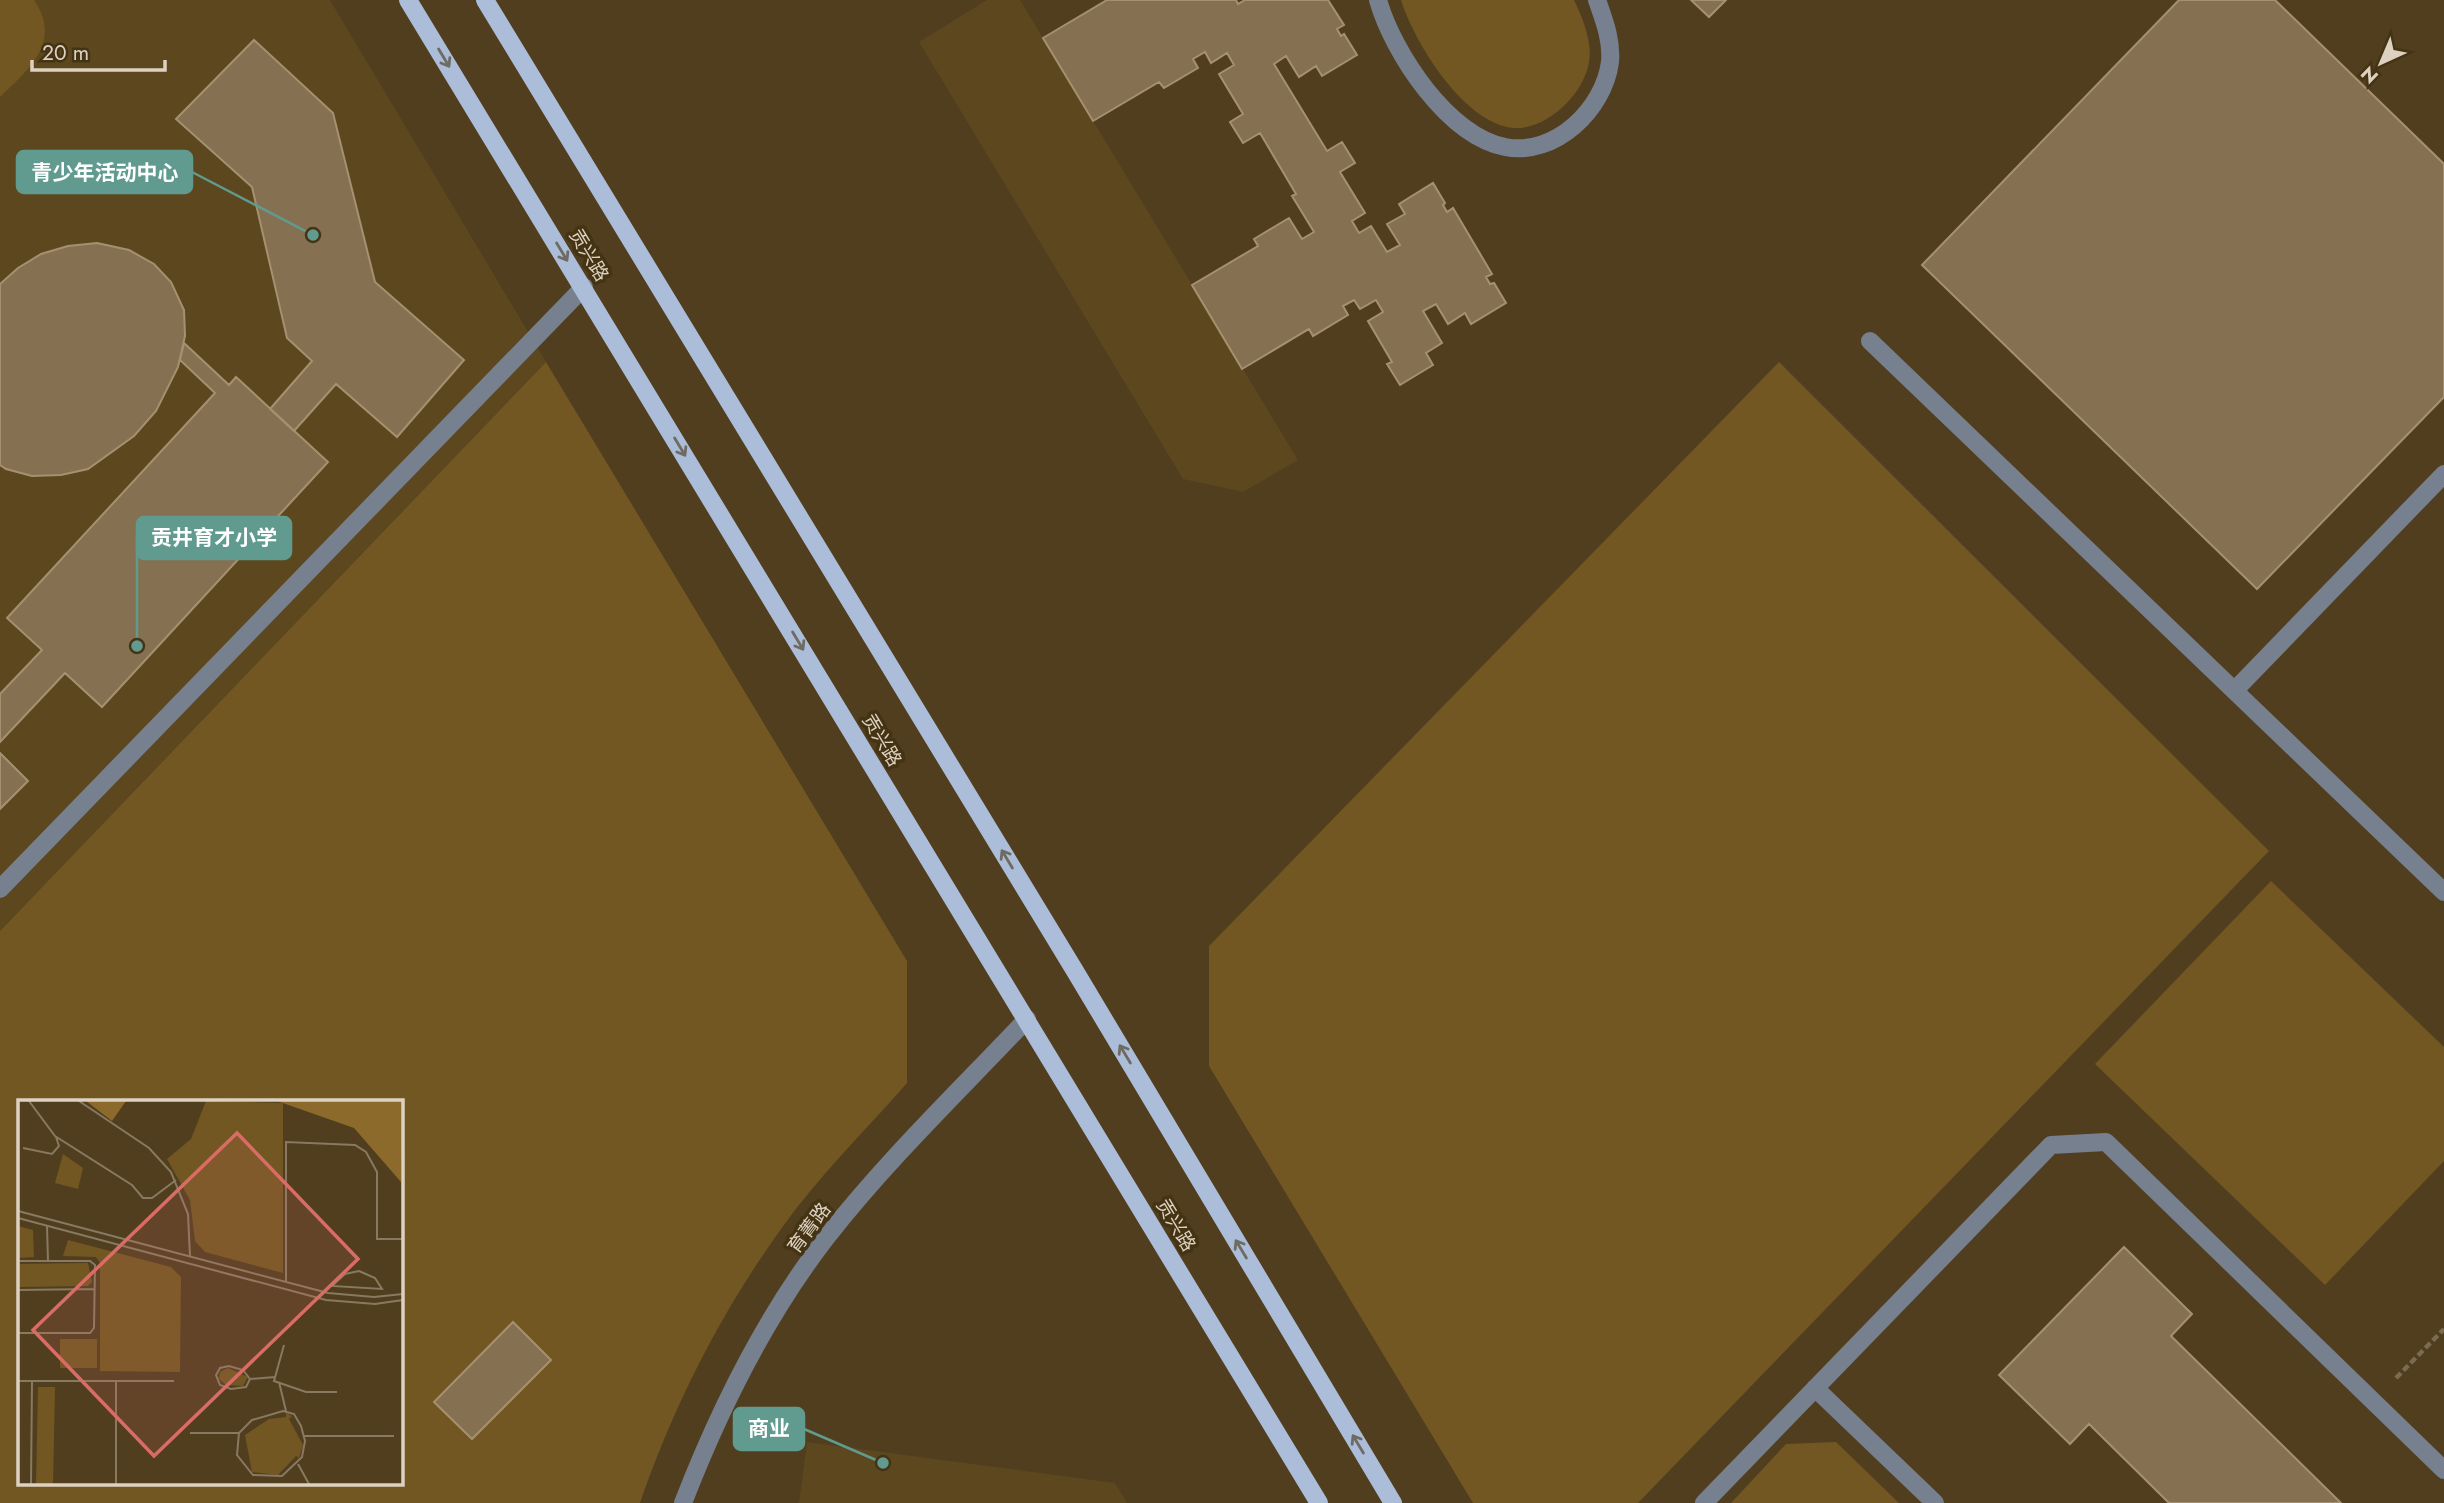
<svg xmlns="http://www.w3.org/2000/svg" width="2444" height="1503" viewBox="0 0 2444 1503" font-family="Jost,'Noto Sans SC',sans-serif">
<style>
.built{fill:#5c471f}
.green{fill:#725723;fill-rule:evenodd}
.building{fill:#857151;stroke:#a5916f;stroke-width:2}
.lines{fill:none;stroke-linecap:round;stroke-linejoin:round}
.path{stroke:#7b6c51;stroke-width:4.5;stroke-dasharray:7 3.5;stroke-linecap:butt}
.minor{stroke:#77808e;stroke-width:18}
.major{stroke:#acbdda;stroke-width:18}
.oneway{stroke:#6e6b63}
.labels{text-anchor:middle;dominant-baseline:central;stroke-width:7;stroke-linejoin:round;paint-order:stroke}
.street-label{font-size:19px;fill:#ddd2c1;stroke:#453414}
.inset-road{fill:none;stroke:#887960;stroke-width:2}
.view{fill:#d96c65;fill-opacity:0.15;stroke:#d96c65;stroke-width:3.5}
.inset-edge{fill:none;stroke:#ddd2c1;stroke-width:3.5}
.leader{fill:none;stroke:#619b8f;stroke-width:2.5}
.callout-dot{fill:#619b8f;stroke:#453414;stroke-width:2.5}
.callout{fill:#619b8f;stroke:#619b8f;stroke-width:2.5}
.callout-label{font-size:21px;text-anchor:middle;font-weight:bold;fill:#fff}
</style>
<rect width="100%" height="100%" fill="#503e1f"/>
<!-- built -->
<path class="built" d="M0,0h330l216,362 -546,569z
M987,0h33l278,460 -55,32 -60,-13 -264,-437z
M807,1442l308,41 12,20h-328z"/>
<!-- green -->
<path class="green" d="M0,0h34c29,42 -6,70 -34,97z
M1401,0h173c8,16 19,44 15,62 -5,32 -42,68 -75,66 -50,-4 -100,-86 -113,-128z
M546,362l361,599v122c-42,48 -89,94 -126,146 -61,85 -107,176 -141,274h-640v-572zM19,1102h382v382h-382z
M1779,362l490,489 -631,652h-165l-264,-437v-120z
M2271,881l173,166v114l-119,124 -230,-221z
M1836,1442l63,61h-168l55,-59z"/>
<!-- building -->
<path class="building" d="M1107,0h129l2,4 7,-4h83l16,25 -7,4 4,7 3,-2 13,21 -35,21 -6,-10 -17,11 -13,-21 -12,8 53,87 15,-9 13,21 -15,9 25,41 -13,8 7,12 12,-7 16,26 13,-7 -13,-21 18,-10 -6,-10 34,-21 12,20 -2,2 4,7 6,-4 39,66 -6,3 4,7 4,-1 12,20 -35,21 -6,-11 -17,11 -12,-20 -13,7 19,32 -16,10 7,12 -33,20 -13,-21 5,-2 -24,-41 15,-9 -7,-12 -16,9 -6,-9 -11,6 5,9 -35,21 -4,-7 -67,40 -50,-84 66,-39 -4,-7 35,-21 13,21 12,-7 -22,-36 4,-2 -36,-61 -17,10 -13,-21 13,-8 -24,-40 15,-9 -7,-12 -16,10 -6,-11 -12,7 5,9 -34,20 -5,-6 -66,39 -50,-83z
M1691,0h35l-17,17z
M2179,0h96l169,164v233l-187,192 -335,-324z
M254,40l79,73 42,169 89,78 -67,77 -61,-53 -42,47 -24,-22 42,-48 -25,-23 -35,-151 -76,-68z
M97,243l32,7 25,14 17,18 13,28 1,26 -7,31 -22,44 -22,25 -46,33 -27,6 -29,1 -26,-7 -6,-4v-181l18,-16 23,-14 27,-8z
M184,343l45,42 7,-8 92,85 -226,245 -37,-34 -65,69v-48l42,-44 -35,-32 208,-225 -35,-33z
M0,753l28,28 -28,28z
M2124,1247l68,67 -21,22 170,167h-172l-80,-79 -19,20 -71,-69z
M513,1322l38,38 -79,79 -38,-37z"/>
<g class="lines">
<!-- path -->
<path class="path" d="M2396,1378l48,-49"/>
<!-- minor -->
<path class="minor" d="M1378,0c15,53 70,136 127,147 50,10 99,-38 105,-85 2,-22 -6,-42 -13,-62
M1870,341l574,551
M2235,690l209,-216
M0,889l584,-602
M1815,1388l120,115
M683,1503c36,-93 82,-186 143,-265 61,-78 133,-147 201,-219
M1704,1503l347,-358 55,-3 338,328"/>
<!-- major -->
<path class="major" d="M408,0l911,1503
M485,0l590,971 318,532"/>
</g>
<!-- one-way arrows -->
<defs><path id="oneway-shaft" d="M-6 0H5M1.5-3L5.5 0L1.5 3" fill="none" stroke-width="1.6" stroke-linecap="round" stroke-linejoin="round" transform="scale(1.75)"/></defs>
<g class="oneway">
<use href="#oneway-shaft" transform="translate(444 58) rotate(59)"/>
<use href="#oneway-shaft" transform="translate(562 252) rotate(59)"/>
<use href="#oneway-shaft" transform="translate(680 447) rotate(59)"/>
<use href="#oneway-shaft" transform="translate(798 641) rotate(59)"/>
<use href="#oneway-shaft" transform="translate(1007 859) rotate(-121)"/>
<use href="#oneway-shaft" transform="translate(1125 1054) rotate(-121)"/>
<use href="#oneway-shaft" transform="translate(1241 1249) rotate(-121)"/>
<use href="#oneway-shaft" transform="translate(1358 1444) rotate(-121)"/>
</g>
<g class="labels">
<!-- street labels -->
<g class="street-label">
<text transform="translate(589 255) rotate(59)">贡兴路</text>
<text transform="translate(882 740) rotate(59)">贡兴路</text>
<text transform="translate(1176 1225) rotate(59)">贡兴路</text>
<text transform="translate(809 1228) rotate(-53)">育菁路</text>
</g>
</g>
<!-- overview -->
<g transform="translate(18 1100)">
<rect width="385" height="385" fill="#503e1f"/>
<path d="M188,1l77,2v170l-78,-21 -10,-11 -5,-41 -23,-41 24,-20zM45,54l20,14 -5,21 -23,-6zM0,126l15,4 1,27 -16,1zM50,140l103,27 10,10 -1,95 -80,-1v-108l-4,-6 -33,-1zM70,163l4,19 -4,4 -70,1v-23zM42,239h37v29h-37zM210,268l20,9 -5,9 -17,-1 -7,-6 1,-7zM20,287h17l-2,97h-17zM268,313l6,3 -3,3 14,26 -4,13 -3,-2 -18,19 -26,-3 -7,-37 24,-16 17,-2z" fill="#725723"/>
<path d="M68,1h40l-14,20zM259,1h126l-2,81 -47,-54z" fill="#8b6a2b"/>
<path class="inset-road" d="M11,1l26,35 77,49 11,13h9l24,-18M61,1l70,47 22,24 17,42 2,42M5,48l29,6 7,-8 -3,-9M0,111l310,82 46,4 29,-3M0,118l308,82 49,4 28,-4M29,126l1,35M0,161h72l5,4 -1,63 -4,5h-72M341,171l16,7 7,11 -50,-3 13,-12zM268,182v-140l69,3 11,7 11,20v67h26M0,190l76,-1M266,245l-10,36 32,11h31M232,279l-4,8 -15,2 -11,-4 -4,-10 4,-7 9,-2 14,4 7,9 25,-2M0,281h156M261,282l7,29M265,311l11,3 7,12 4,15 -3,16 -20,19 -29,-1 -16,-20 2,-22 13,-13zM172,333h49M286,336h90M280,364l11,20M13,384l1,-103M98,384v-103"/>
<path class="view" d="M219,33l121,126 -204,197 -121,-126z"/>
<rect width="385" height="385" class="inset-edge"/>
</g>
<!-- callouts -->
<path class="leader" d="M313 235L192 172M137 646L137 538M883 1463L804 1429"/>
<g class="callout-dot">
<circle cx="313" cy="235" r="7"/>
<circle cx="137" cy="646" r="7"/>
<circle cx="883" cy="1463" r="7"/>
</g>
<g class="callout">
<rect x="17" y="151" width="175" height="42" rx="7"/>
<rect x="137" y="517" width="154" height="42" rx="7"/>
<rect x="734" y="1408" width="70" height="42" rx="7"/>
</g>
<g class="callout-label">
<text x="105" y="180">青少年活动中心</text>
<text x="214" y="545">贡井育才小学</text>
<text x="769" y="1436">商业</text>
</g>
<!-- north arrow -->
<g transform="translate(2381 63) rotate(224)" stroke="#453414" stroke-width="5" paint-order="stroke">
<path d="M0-5L12 26L0 18L-12 26Z" fill="#ddd2c1"/>
<text y="-10" font-size="19" font-weight="bold" text-anchor="middle" fill="#ddd2c1">N</text>
</g>
<!-- scale -->
<path d="M32 60v10h133v-10" fill="none" stroke="#ddd2c1" stroke-width="3.5"/>
<text x="42" y="60" font-size="21" fill="#ddd2c1" stroke="#453414" stroke-width="5" paint-order="stroke">20 m</text>
</svg>
